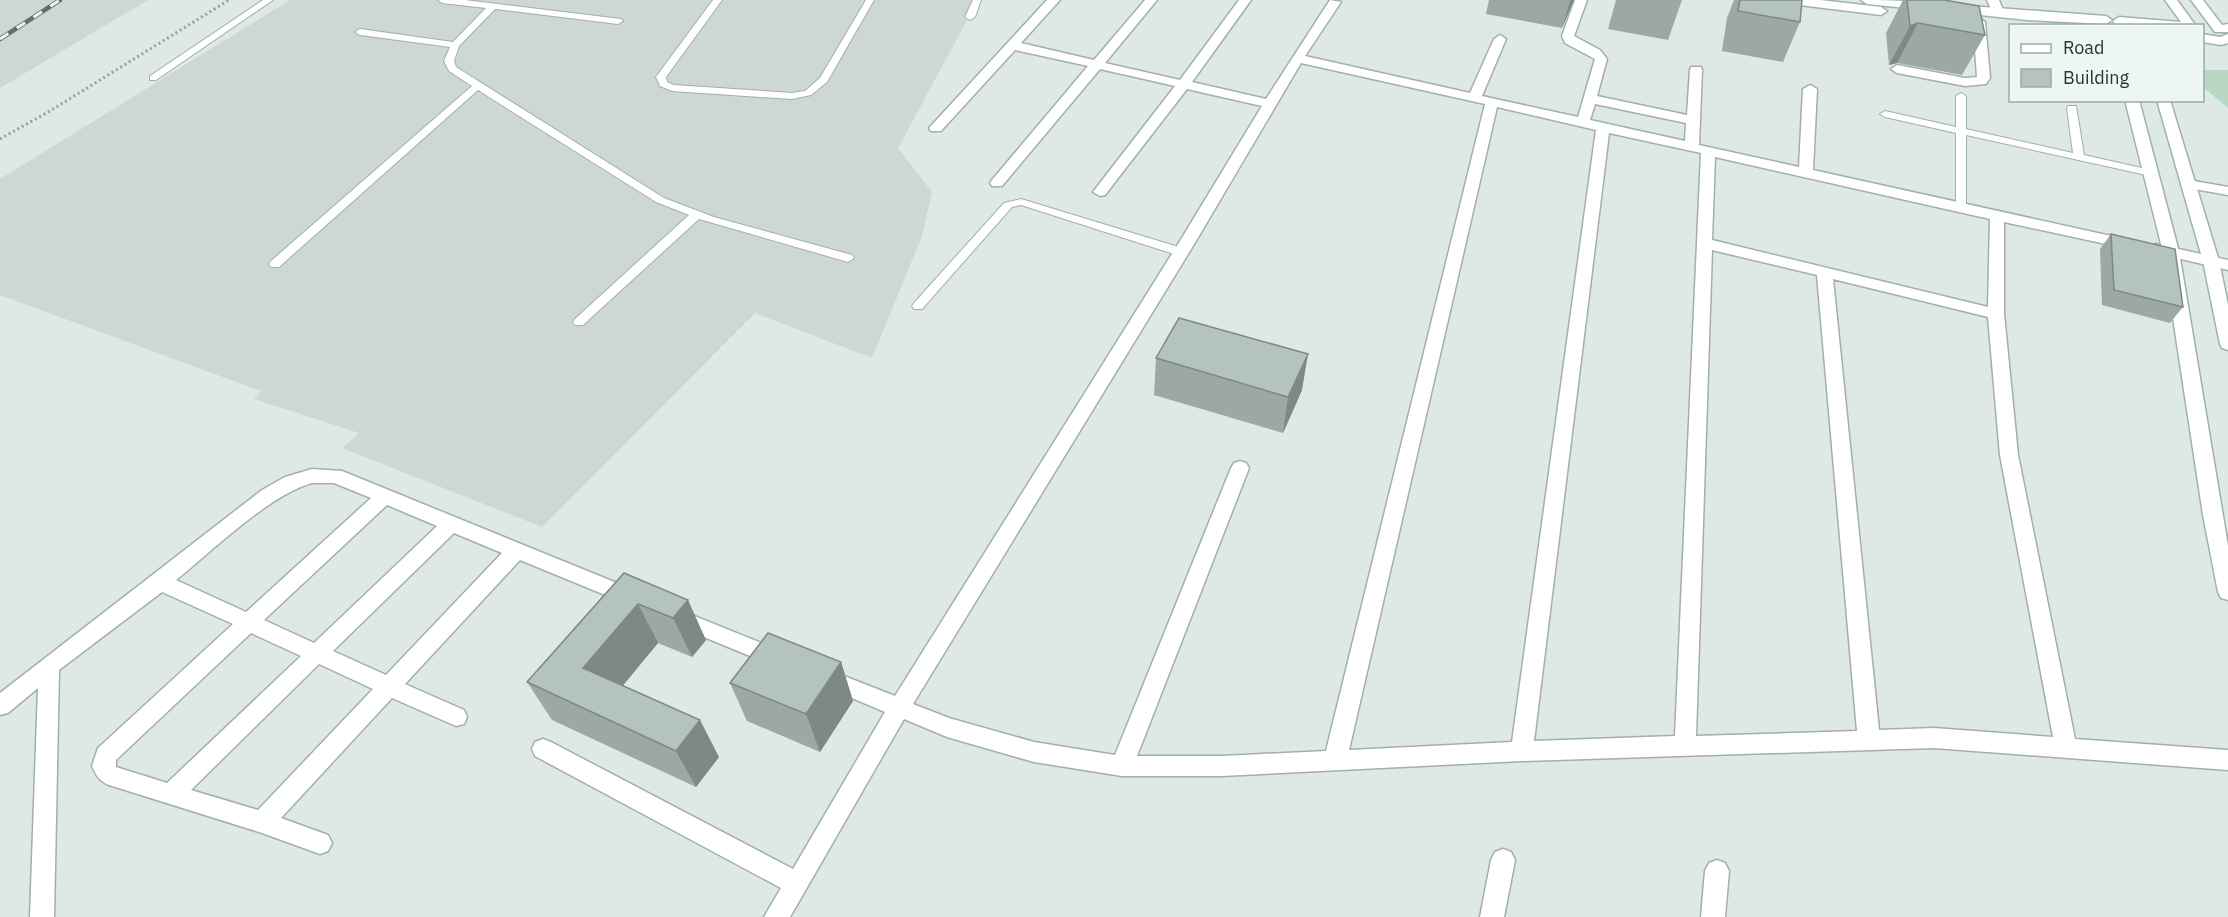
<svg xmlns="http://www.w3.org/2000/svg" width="2228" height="917" viewBox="0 0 2228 917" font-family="'IBM Plex Sans',sans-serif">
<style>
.built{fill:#cdd8d4}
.green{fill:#b8d8c3}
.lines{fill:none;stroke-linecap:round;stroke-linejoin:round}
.lane-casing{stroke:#a2afac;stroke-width:2}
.street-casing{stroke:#a2afac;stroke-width:3}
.secondary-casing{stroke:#9eb3ad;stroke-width:3}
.path{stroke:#81aaa0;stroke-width:3;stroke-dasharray:2 3;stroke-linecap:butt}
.lane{fill:#fff;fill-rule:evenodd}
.street{fill:#fff;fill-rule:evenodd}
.secondary{fill:#fff;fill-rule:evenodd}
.rail-casing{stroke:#5b736e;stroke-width:4.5}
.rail{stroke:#eef6f2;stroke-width:3;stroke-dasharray:10;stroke-linecap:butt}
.wall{fill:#9ba8a3}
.shaded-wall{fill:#7e8885}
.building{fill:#b4c3be;stroke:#7e8885;stroke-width:1.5}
</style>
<rect width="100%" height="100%" fill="#dee8e5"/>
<!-- built -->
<path class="built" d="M0,0h148l-148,88z
M290,0h688l-80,148 34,44 -10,44 -50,122 -117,-45 -213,214 -200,-79 17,-15 -105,-34 7,-8 -261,-96v-116z"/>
<!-- green -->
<path class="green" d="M2202,70h26v38l-25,-21z"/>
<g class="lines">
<defs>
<path id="lane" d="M263,0h10l-117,80h-6v-4z
M438,0h27l156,19 2,2 -5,3 -123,-15 -36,37 -5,15 2,6 208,131 50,19 138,38 2,3 -6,4 -149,-43 -116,106h-8l-2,-3 2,-3 114,-104 -33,-13 -178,-112 -199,177h-8l-2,-3 2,-3 201,-175 -23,-15 -5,-10 6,-14 -90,-12 -5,-3 5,-3 93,13 33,-34 -44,-5z
M713,0h9l-56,77 1,5 7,3 118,8 13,-2 15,-13 46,-78h8l-47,82 -16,13 -19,4 -120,-8 -12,-5 -4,-9z
M973,0h8l-6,17 -5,3 -5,-3z
M1961,93l5,3v33l107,24 -6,-45 1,-2h8l8,49 71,16 1,2 -5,3 -185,-41v73l-2,2h-8v-77l-71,-16 -5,-3 5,-3 71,16v-31z
M1021,199l164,50 2,3 -2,3h-8l-156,-50 -9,2 -90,102h-8l-2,-3 2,-3 90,-100z"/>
<path id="street" d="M1047,0h13l-39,43 73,17 51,-60h12l-52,63 75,17 59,-80h12l-59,82 74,17 64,-99 11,2 -36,54 165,37 24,-54 6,-4 6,4 -24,57 96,21 17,-58 -30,-16 -3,-7 13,-36h12l-13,36 26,14 7,9 -10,37 90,19 3,-45 1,-3h10l1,3 -3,75 100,22 4,-78 7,-4 7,4 -4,81 321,71 3,3 -8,5 -125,-27v92l14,141 57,284 153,11v20l-294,-22 -412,13 -300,15h-100l-88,-14 -87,-25 -43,-18 -114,198h-26l17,-29 -246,-132 -3,-7 3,-7 8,-3 8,3 242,127 92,-157 -66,-28 -3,-6 3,-6 7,-3 69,27 285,-455 82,-135 -75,-17 -82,106 -5,1 -7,-4 82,-106 -75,-17 -98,117h-10l-2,-3 2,-3 96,-114 -73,-16 -74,81h-10l-2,-3zM1301,63l184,41 -159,647 -104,5h-85l112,-288 -3,-5 -6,-2 -6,2 -3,5 -116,287 -81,-13 -85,-24 -36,-14 283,-463zM1595,104l91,19 -1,18 -95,-21zM1497,107l99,23 -84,612 -163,8zM1609,133l92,20 -26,583 -141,5zM1715,157l275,62 -2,88 -276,-67zM1712,250l105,25 40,456 -161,5zM1833,279l155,38 12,138 53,282 -119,-9 -55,2z
M1987,0h12l5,13 -2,3h-8z
M1979,18l6,4 5,56 -4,6 -21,2 -68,-13 -6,-4 6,-4 68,13 12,-1 -4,-55z
M2188,180l40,7v8l-45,-8 -2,-3z
M2156,244l72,16v10l-77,-18 -3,-3z
M312,469l30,2 297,121 3,6 -3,6 -7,2 -112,-46 -115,124 59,26 3,7 -3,7 -8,2 -64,-28 -111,120 47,17 4,8 -4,8 -8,3 -58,-21 -153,-48c-10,-4 -13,-10 -17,-19l6,-18 135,-124 -71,-32 -103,78 -5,247h-24l8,-229 -30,25 -8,2v-22l262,-203 23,-13zM312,483h22l37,15 -125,114 -70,-32c36,-29 93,-85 136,-97zM387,505l50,21 -123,117 -50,-23zM454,533l48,20 -116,122 -53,-24zM251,633l50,23 -134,127 -51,-16v-7zM319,664l54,25 -115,121 -67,-20z
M677,609l109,44 3,6 -3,6 -7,3 -109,-45 -3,-6 3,-6z
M1503,849l8,3 4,8 -11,57h-24l11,-57 4,-8z
M1717,860l8,3 4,8 -4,46h-24l4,-46 4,-8z"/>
<path id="secondary" d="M1785,0h35l61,7 6,4 -6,4 -90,-11z
M1861,0c17,0 58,0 70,6l-6,4 -58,-6z
M2165,0h12l19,26 -81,-2 -2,-3 6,-4 62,5z
M2191,0h12l19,25 6,-1v8h-13z
M1956,5l150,11 6,4 -6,4 -79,-4 -75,-8v-6z
M2202,34l18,3 8,-3v9l-7,2 -19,-3z
M2125,100h14l40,152 49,294v54l-7,-2 -3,-6 -15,-77 -40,-263z
M2157,100h13l49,161 9,44v45l-6,-2 -2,-4 -17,-83z"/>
</defs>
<!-- lane casing -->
<use href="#lane" class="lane-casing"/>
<!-- street casing -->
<use href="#street" class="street-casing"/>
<!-- secondary casing -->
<use href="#secondary" class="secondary-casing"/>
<!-- path -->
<path class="path" d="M0,139l50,-28 179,-111"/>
<!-- lane -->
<use href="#lane" class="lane"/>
<!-- street -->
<use href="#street" class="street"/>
<!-- secondary -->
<use href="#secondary" class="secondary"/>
<defs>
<path id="rail" d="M0,39l60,-39"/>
</defs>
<!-- rail casing -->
<use href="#rail" class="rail-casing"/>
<!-- rail -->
<use href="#rail" class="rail"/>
</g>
<!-- wall -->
<path class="wall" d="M1489,0h85l-12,28 -76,-14z
M1616,0h66l-14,40 -60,-11z
M1734,0h68l-2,22 -17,40 -61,-11 5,-33z
M1903,0h41l41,35 -23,40 -65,-12 -8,2 -3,-32z
M2111,234l72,73 -13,16 -68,-18 -2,-56z
M1156,358l146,32 -19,43 -129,-38z
M624,573l82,67 -14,17 -34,-14 -35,42 96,72 -23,30 -144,-67 -25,-38z
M841,662l12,39 -33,51 -73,-31 -17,-38z"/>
<!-- shaded-wall -->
<path class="shaded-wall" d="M1571,0h3l-12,28 8,-26z
M1918,23l-21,40 -8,2 21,-39z
M1308,354l-6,36 -19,43 5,-36z
M688,600l18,40 -14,17 -19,-39z
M638,604l20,39 -52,63 -23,-38z
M841,662l12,39 -33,51 -14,-38z
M700,720l19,37 -23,30 -20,-36z"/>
<!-- building -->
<path class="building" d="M1740,0h62l-2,22 -62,-11z
M1907,0h37l35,6 6,29 -67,-12 -8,3z
M2111,234l64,15 8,58 -69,-17z
M1179,318l129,36 -20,43 -132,-39z
M624,573l64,27 -15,18 -35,-14 -55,64 117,52 -24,31 -149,-69z
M768,633l73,29 -35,52 -76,-31z"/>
<!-- legend -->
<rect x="2009" y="24" width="195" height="78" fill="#eef6f2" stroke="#9caaa5" stroke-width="1.5"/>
<rect x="2021" y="44" width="30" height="9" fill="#ffffff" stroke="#9caaa5" stroke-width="1.5"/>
<text x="2063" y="54" font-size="18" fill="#213732">Road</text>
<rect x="2021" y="69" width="30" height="18" fill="#b4c3be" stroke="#9caaa5" stroke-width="1.5"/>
<text x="2063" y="84" font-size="18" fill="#213732">Building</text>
</svg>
